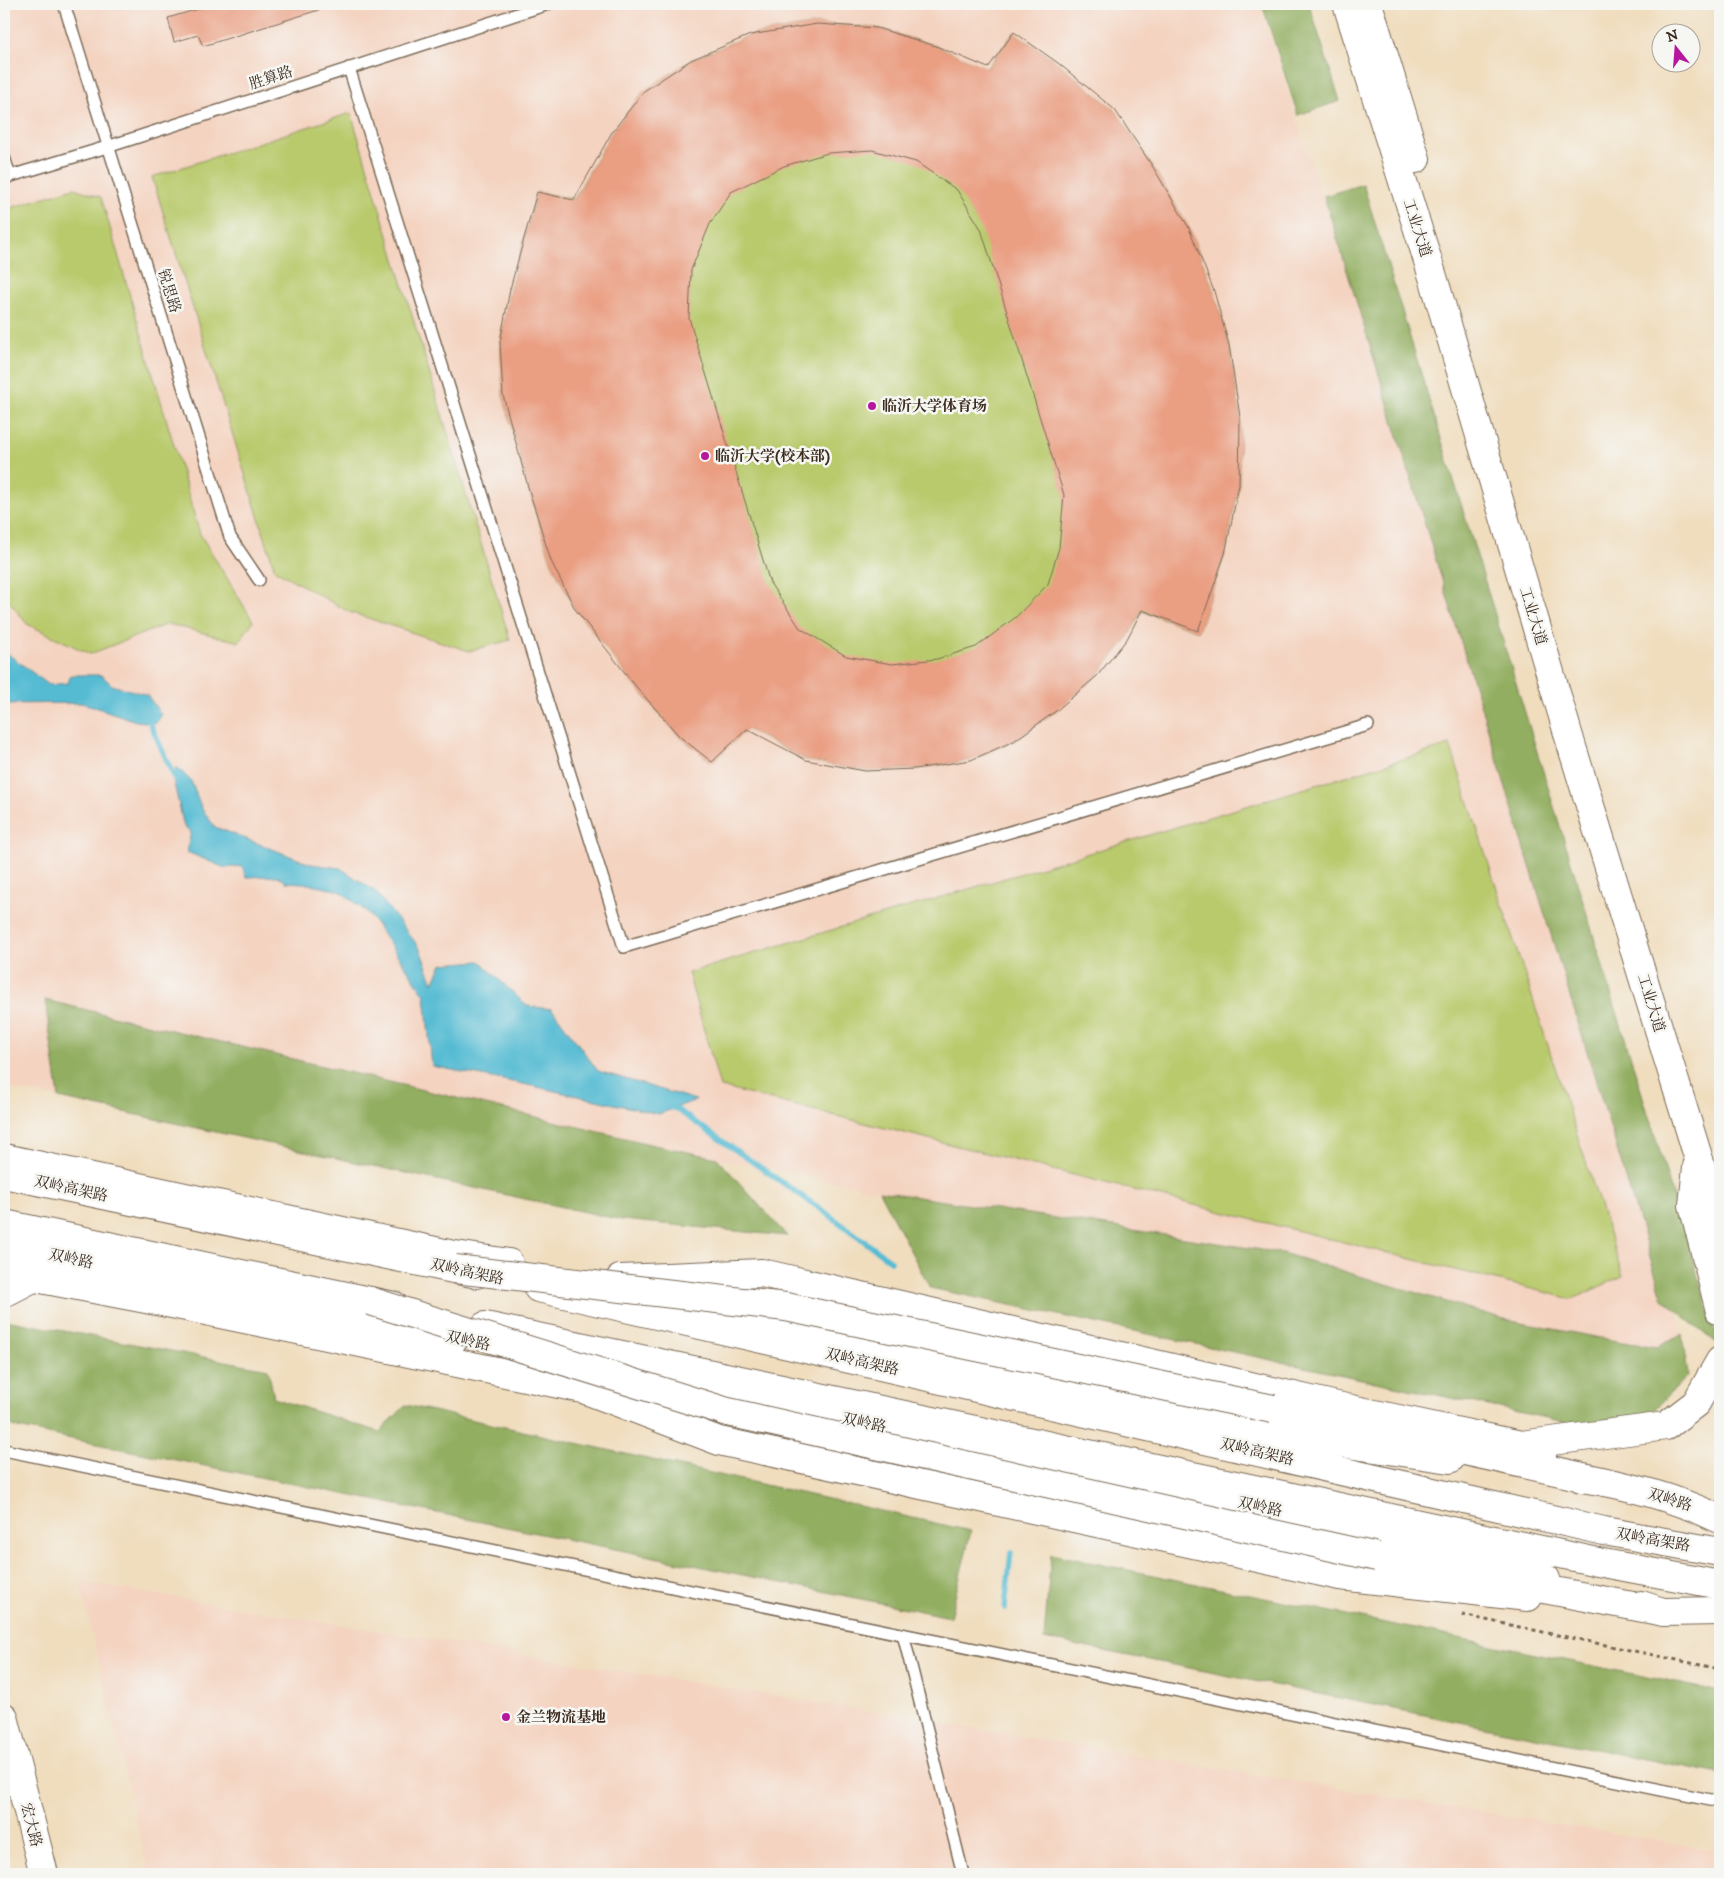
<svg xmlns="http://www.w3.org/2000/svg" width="1724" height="1878" viewBox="0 0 1724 1878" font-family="'IM FELL DW Pica','Noto Serif SC',serif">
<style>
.built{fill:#f4d3c0}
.green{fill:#b9ca6d;stroke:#7a7a46}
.forest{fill:#92ae60;stroke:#666c3f}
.water{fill:#55bbd3;stroke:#487278}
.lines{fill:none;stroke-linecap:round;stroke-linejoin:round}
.stream{stroke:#55bbd3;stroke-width:5.5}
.building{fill:#ea9e82;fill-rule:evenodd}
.service-casing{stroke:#7a6956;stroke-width:14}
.tertiary-casing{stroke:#7a6956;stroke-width:30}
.secondary-casing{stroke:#7a6956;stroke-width:30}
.primary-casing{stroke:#7a6956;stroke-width:30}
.trunk-casing{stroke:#7a6956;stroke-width:30}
.path{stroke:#7a6956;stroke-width:3;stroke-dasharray:4 4;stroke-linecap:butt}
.service{stroke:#fff;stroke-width:11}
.tertiary{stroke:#fff;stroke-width:28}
.secondary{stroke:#fff;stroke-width:28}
.primary{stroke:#fff;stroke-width:28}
.trunk{stroke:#fff;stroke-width:28}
.trunk-bridge-casing{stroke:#7a6956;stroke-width:30;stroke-linecap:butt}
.trunk-bridge{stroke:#fff;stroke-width:28}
.poi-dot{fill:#b5179e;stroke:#f6f6f2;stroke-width:2}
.labels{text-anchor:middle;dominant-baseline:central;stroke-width:5;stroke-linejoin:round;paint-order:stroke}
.street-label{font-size:15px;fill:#3b2a1e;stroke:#f6f6f2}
.poi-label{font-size:15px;font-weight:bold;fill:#3b2a1e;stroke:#f6f6f2;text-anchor:start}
</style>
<rect width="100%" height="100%" fill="#f6f6f2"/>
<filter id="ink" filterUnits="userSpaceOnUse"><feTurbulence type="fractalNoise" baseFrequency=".02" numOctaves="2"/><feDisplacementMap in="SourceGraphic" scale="10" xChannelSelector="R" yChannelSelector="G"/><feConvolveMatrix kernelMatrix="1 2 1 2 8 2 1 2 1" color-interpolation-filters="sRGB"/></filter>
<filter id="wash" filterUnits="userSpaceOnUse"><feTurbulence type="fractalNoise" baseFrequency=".0096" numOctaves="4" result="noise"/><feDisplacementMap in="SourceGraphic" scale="20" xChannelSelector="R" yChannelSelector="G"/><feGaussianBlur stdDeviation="1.12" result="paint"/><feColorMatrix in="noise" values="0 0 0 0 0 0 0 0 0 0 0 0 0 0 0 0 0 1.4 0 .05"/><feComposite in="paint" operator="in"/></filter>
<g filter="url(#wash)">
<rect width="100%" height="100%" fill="#f0ddbe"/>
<!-- built -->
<path class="built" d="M4,4h1255l295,903 118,381 10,47 -25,12 -35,-5 -111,-21 -229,-68 -403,-62 -162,-33 -63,-13 -609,-144 14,97 -55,-11z
M80,1582l1640,269v23h-1571z"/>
<!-- green -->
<path class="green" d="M817,24l60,4 59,18 51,22 27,-36 44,31 57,47 38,57 36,61 25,63 15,54 11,72 -1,68 -14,69 -27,77 -56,-20 -15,28 -30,37 -41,35 -42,30 -43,19 -56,9 -50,2 -59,-11 -59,-31 -35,33 -33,-26 -46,-53 -58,-74 -24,-48 -23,-74 -25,-92 -3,-53 10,-53 27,-97 37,7 38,-67 32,-41 47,-31 59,-25z
M351,113l159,527 -41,11 -120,-39 -74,-42 -123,-393z
M74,188l27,9 99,337 53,87 -14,21 -71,-18 -78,30 -63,-30 -23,-29v-385z
M1450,745l173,531 -51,23 -852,-212 -32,-114z"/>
<!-- forest -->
<path class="forest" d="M1262,4h47l31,97 -42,14z
M1363,184l356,1161 -56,-46 -339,-1103z
M45,1000l609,145 63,13 70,78 -165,-16 -563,-122z
M879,1191l403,62 229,68 111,21 35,5 25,-12 6,40 -42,43 -62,8 -654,-138z
M5,1320l263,49 6,29 105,34 27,-27 565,126 -21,86 -937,-190 -9,-12v-91z
M1051,1554l669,138v82l-676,-135z"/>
<!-- water -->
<path class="water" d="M4,651l45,34 19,-2 3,-8h30l11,10 35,10 14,19 -5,9 -20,-2 -53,-18 -79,1z
M177,767l14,14 11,28 13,18 96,37 29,4 35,23 44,56 14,36 9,-19 38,-3 47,45 25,3 46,62 98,29 -37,14 -131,-29 -96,-19 -7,-71 -56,-81 -29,-23 -37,-8 -17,-1 -8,-6 -32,1 -4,-11 -17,2 -38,-16 4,-20 -7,-5 -12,-52z"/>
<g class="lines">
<!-- stream -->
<path class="stream" d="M147,716l28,63
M670,1107l6,2 149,103 66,49
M1005,1608l6,-56"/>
</g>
<g id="blocks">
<!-- building -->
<path class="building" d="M215,4h123l-135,42 -5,-11 -24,7 -6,-24z
M817,24l60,4 59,18 52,22 26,-36 44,31 57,47 38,57 36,61 25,63 15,54 11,72 -1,68 -14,69 -27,77 -56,-21 -15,29 -30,37 -41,35 -42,30 -43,19 -56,9 -50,2 -59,-11 -59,-31 -35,33 -33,-26 -46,-53 -58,-74 -24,-48 -23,-74 -25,-92 -3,-53 10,-53 27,-97 37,8 38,-68 32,-41 47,-31 59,-25zM872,150l44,12 41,28 24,39 83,266 -5,53 -11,36 -32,33 -40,30 -39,12 -45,5 -46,-8 -46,-28 -30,-45 -81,-265 2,-48 19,-46 21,-32 53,-26 44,-13z"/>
</g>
</g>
<g filter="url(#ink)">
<use href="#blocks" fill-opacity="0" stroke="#7a6956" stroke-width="1"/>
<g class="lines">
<defs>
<path id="service" d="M64,4l166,533 29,43
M349,68l275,879 744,-222
M4,157l6,19
M4,178l103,-31 441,-143
M4,1450l1716,352
M903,1634l60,240"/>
<path id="tertiary" d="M4,1272l163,31 416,86 136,52 621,135 188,21
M620,1279l142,-6 575,133 184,39 21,10"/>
<path id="secondary" d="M4,1158l445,96 60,9
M4,1245l451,93
M4,1293l31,-16
M167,1303h59
M712,1306l123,36 444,92 171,25
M661,1381l730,154 155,44
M789,1423l55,45
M1581,1478c48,7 96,21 139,41
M1641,1605l23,7 56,-1
M4,1717l40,157"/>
<path id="primary" d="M1347,4l86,273 139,470 148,481
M1368,4l48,155
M1697,1167l-4,38 27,106
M1521,1445l145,-19 30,-23 24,-42"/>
<path id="trunk" d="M4,1174l473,100
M4,1224l390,82
M538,1288l1066,243 116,21
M485,1326l1113,236 122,23
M1273,1409l333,73
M1377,1557l287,55"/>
</defs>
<!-- service casing -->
<use href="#service" class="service-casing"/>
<!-- tertiary casing -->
<use href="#tertiary" class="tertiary-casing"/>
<!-- secondary casing -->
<use href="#secondary" class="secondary-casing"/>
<!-- primary casing -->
<use href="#primary" class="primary-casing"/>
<!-- trunk casing -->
<use href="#trunk" class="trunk-casing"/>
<!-- path -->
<path class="path" d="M1462,1615l258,54"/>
<!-- service -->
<use href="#service" class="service"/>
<!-- tertiary -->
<use href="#tertiary" class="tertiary"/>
<!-- secondary -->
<use href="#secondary" class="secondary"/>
<!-- primary -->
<use href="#primary" class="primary"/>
<!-- trunk -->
<use href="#trunk" class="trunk"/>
<defs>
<path id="trunk-bridge" d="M455,1269l331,38 487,102
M370,1301l358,111 649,145"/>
</defs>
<!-- trunk-bridge casing -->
<use href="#trunk-bridge" class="trunk-bridge-casing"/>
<!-- trunk-bridge -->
<use href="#trunk-bridge" class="trunk-bridge"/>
</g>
</g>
<!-- markers -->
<g class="poi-dot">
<circle cx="872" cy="406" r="5"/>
<circle cx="705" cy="456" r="5"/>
<circle cx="506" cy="1717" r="5"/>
</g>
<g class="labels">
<!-- street labels -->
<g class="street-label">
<text transform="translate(271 78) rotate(-18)">胜算路</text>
<text transform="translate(1417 228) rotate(72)">工业大道</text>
<text transform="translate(169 291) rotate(73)">锐思路</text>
<text transform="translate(1533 616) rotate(73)">工业大道</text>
<text transform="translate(1651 1003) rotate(73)">工业大道</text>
<text transform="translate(71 1189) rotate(12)">双岭高架路</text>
<text transform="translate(71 1259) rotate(12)">双岭路</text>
<text transform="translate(467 1272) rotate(12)">双岭高架路</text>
<text transform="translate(468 1341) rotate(12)">双岭路</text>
<text transform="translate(862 1362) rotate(13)">双岭高架路</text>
<text transform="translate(864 1423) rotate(12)">双岭路</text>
<text transform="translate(1257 1452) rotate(13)">双岭高架路</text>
<text transform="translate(1670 1500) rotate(17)">双岭路</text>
<text transform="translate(1260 1507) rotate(12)">双岭路</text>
<text transform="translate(1653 1540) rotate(10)">双岭高架路</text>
<text transform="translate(31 1825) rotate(76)">宏大路</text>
</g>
<!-- poi labels -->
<g class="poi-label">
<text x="882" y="406">临沂大学体育场</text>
<text x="715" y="456">临沂大学(校本部)</text>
<text x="516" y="1717">金兰物流基地</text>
</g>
</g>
<!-- margin -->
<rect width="1724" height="1878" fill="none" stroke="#f6f6f2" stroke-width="20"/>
<!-- north arrow -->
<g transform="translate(1676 48) rotate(343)"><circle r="24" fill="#f6f6f2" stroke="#aba49d"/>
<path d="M0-4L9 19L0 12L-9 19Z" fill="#b5179e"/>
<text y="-8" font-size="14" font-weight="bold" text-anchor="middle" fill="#3b2a1e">N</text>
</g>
</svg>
